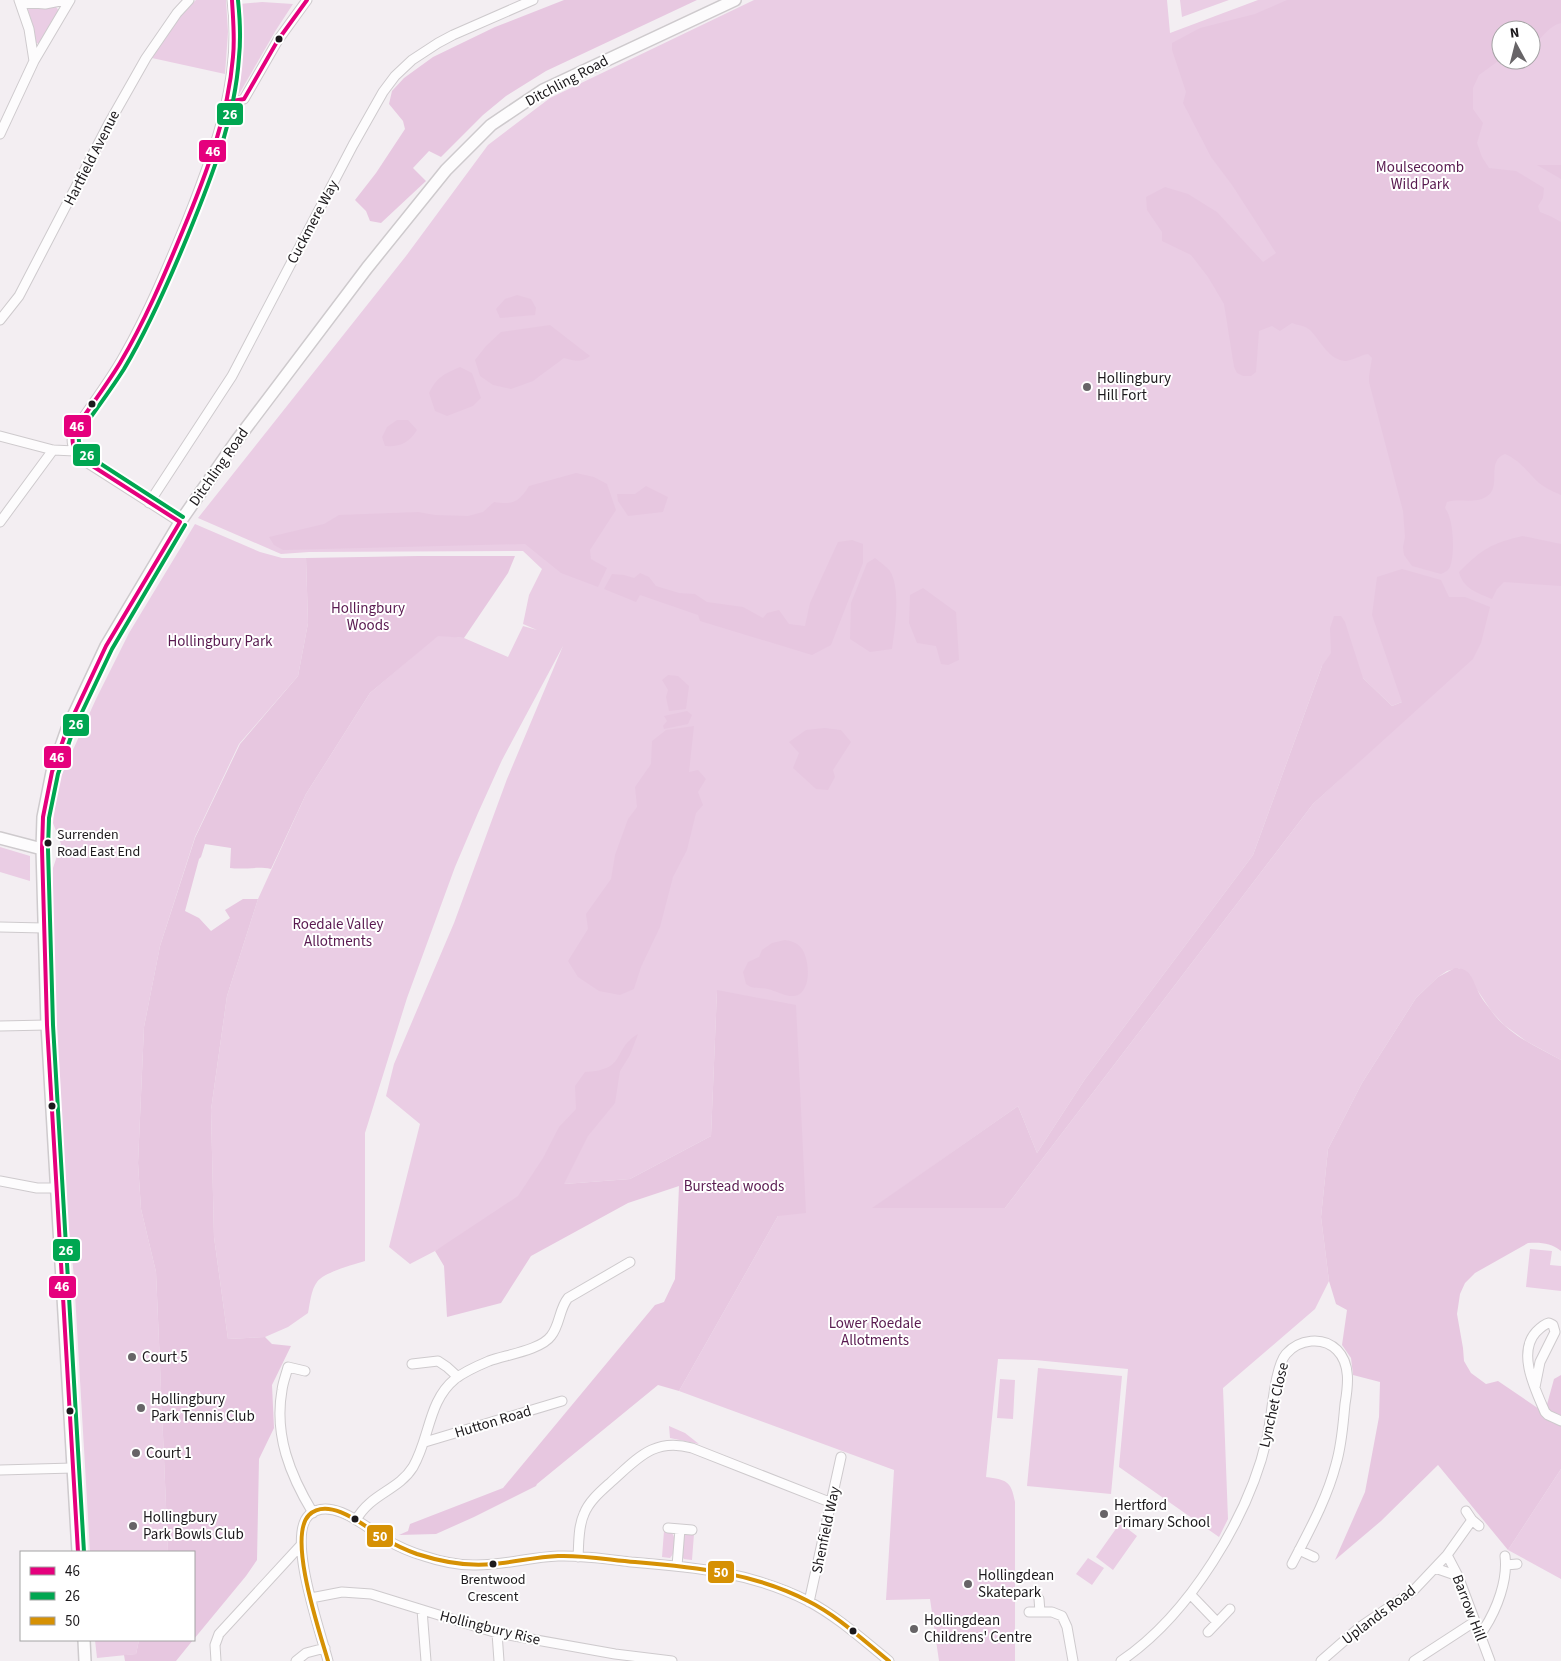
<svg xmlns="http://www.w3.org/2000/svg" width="1561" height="1661" viewBox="0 0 1561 1661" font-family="'Source Sans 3',sans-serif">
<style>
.green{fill:#eacde4;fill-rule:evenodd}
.forest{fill:#e7c7e0}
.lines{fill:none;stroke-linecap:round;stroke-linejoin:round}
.street-casing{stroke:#cecacd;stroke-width:11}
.secondary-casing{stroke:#cecacd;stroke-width:14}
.street{stroke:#fdfcfd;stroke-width:9}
.secondary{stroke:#fdfcfd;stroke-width:11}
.bus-1-casing{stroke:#fff;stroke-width:8}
.bus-2-casing{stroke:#fff;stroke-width:8}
.bus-3-casing{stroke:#fff;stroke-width:8}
.bus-1{stroke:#e5007d;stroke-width:4}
.bus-2{stroke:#00a651;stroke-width:4}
.bus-3{stroke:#d69104;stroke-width:4}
.bus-dot{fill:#1c191c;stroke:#fff;stroke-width:2}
.poi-dot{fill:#676467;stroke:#fff;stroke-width:2}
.labels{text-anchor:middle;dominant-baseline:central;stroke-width:4;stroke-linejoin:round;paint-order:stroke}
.bus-label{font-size:14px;fill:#1c191c;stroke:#fff;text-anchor:start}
.street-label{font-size:15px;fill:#1c191c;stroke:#fff}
.park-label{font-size:15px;fill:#591a50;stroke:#fff}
.poi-label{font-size:15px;fill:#1c191c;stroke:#fff;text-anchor:start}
.line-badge{stroke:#fff;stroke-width:2}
.badge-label{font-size:14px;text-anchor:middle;font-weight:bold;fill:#fff}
</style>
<rect width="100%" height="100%" fill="#f3eef2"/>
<!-- green -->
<path class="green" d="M196,0h30l2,32 -3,42 -73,-16 30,-45z
M754,0h413l3,33 88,-33h303v1060l-35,-19 -22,-16 -12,-13 -14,-21 -19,-23 -12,3 -9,6 -22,21 -54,85 -34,66 -7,68 8,64 -14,28 -92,79 5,131 -9,18 -100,-70 9,-98 -93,-9 -37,-1 -12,118c20,3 25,3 29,25v159h-76l-9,-62 -44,1 8,-130 -215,-79 99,-175 -61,-225 -6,145 -81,43 -66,5 -154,80 -21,-17 31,-123 -34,-28 8,-32 60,-141 53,-144 56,-133 -61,114 -24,53 -23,54 -48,131 -42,135v128c-12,4 -41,11 -48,21 -6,8 -7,21 -9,31l-20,14 -23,10 -37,2 -14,-102 -3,-127 16,-114 31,-97 48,-105 64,-101 68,-58 26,3 44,19 15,-31 14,4 -14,-6 6,-29 13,-26 -19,-18 -214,1 -28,2 -83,-36 208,-262 82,-111 62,-47zM1501,30h30v30h-30zM1322,666l41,12 29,28 10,-4 13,8 -102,94 -308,404h-132l145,-102 19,47 48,-74 168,-224z
M1180,0h49l-47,17z
M262,2l31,2 -17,26 -38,66 -3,-3 5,-53 -1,-36z
M29,6l13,2 14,-1 3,4 -20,33 -5,-2 -1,-16 -5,-16z
M195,524l65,28 22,6h24l2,65 -10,53 -59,68 -44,93 -35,109 -16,81 -6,136 3,46 15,63 12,280h-78l-16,-275 -16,-155 -5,-137v-117l8,-24 -8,-21 5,-40 38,-84 33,-66z
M0,847l30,9v25l-30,-9z
M1530,1249l22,2 -2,14 11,1v25l-35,-4z
M1038,1368l84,8 -11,118 -84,-8z
M1000,1379l15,1 -2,39 -16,-1z
M669,1426l16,7 14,11 -29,-6z
M1561,1469v110l-53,-29z
M1120,1523l17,13 -24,34 -17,-13z
M664,1531l8,2c5,7 4,19 -2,25l-8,-1z
M689,1533l5,1 -2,26 -8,-1 -2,-2 2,-22z
M1088,1558l16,10 -12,17 -16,-11z
M95,1640h44l-3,14 -39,4z"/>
<!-- forest -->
<path class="forest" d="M564,0h133l-151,71 -40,25 -23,19 -42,42 -12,-6 -16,17 13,13 -45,42 -11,-2 -4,-10 -11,-11 21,-27 29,-44 -2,-8 -14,-17 3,-13 12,-13 29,-21 62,-30z
M1287,0h274v23c-13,3 -20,17 -30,24v-17h-30v29l-22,16 -6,13v21l10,14 -6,20 5,14 7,11 27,3 28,17 -1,10 -5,8 2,6 10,4 11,6v273c-7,-3 -16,-7 -22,-12 -12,-11 -18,-22 -34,-29 -20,7 -2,34 -19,43 -12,7 -27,1 -39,5l-2,6c9,11 10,46 5,59 -2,4 -5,5 -9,7l-29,-8 -8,-11 -1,-8 2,-10 -2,-26 -34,-129v-6l3,-18 -4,-4c-8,1 -16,7 -23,7 -16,-1 -25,-21 -35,-31 -4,-4 -13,-5 -18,-7l-12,8 -8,-5 -13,5 -3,41 -5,4h-8l-6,-3 -3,-6 -10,-63 -16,-27 -17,-22 -29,-14v-9l-15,-22 -1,-13 19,-10 23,7 29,18 46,50 13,-9 -44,-68 -21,-28 -28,-54 3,-11 -14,-42v-7l28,-15 55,-14z
M1537,165h24v14z
M517,295l14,4 5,9 -1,7 -35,3 -4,-9 9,-10z
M550,325l40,31c-9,7 -15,5 -26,2l-31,23 -22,8 -18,-4 -13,-9 -5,-16 11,-14 15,-14z
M460,367l12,6 9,25 -8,8 -26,10 -12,-5 -6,-18c8,-16 15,-19 31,-26z
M397,420h11l9,10c-8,13 -17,17 -32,16l-3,-9 5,-10z
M576,473l18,4 13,7 9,26 -26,40 1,9 16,9 -9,19 -37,-14 -36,-29 -242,6 -9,-5 -5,-8 55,-13 15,-9 79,-3 17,3 33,1 15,-4 11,-10c19,3 25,0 35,-16z
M646,486l22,11 -5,15 -35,4 -10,-15 -1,-7h18z
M1523,536l38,8v42l-57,-4 -7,7 -5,10c-14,-6 -29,-10 -33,-27 23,-23 33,-29 64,-36z
M852,540l11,4v19l-32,82 -19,10 -112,-34 -2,-6 -58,-20 -4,7 -32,-13 8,-15 12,1 10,3 6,-5 9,4 7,9 23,7 16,1 12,8 36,5 20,11 4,-5 12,-3 10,14 16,2 5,-23 28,-61z
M418,556h97l-7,17 -44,65 -26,-2 -68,57 -64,101 -35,75c-14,-3 -27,1 -41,-1l1,-20 -26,-4 -4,13 -2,2 -14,52 14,7 12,13 19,-13 -5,-8 18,-11h15l-31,97 -16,114 3,127 14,102 37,-2 7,7 19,2 -19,39 2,43 -15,31 -2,101 -11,16 -52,63v-87h-26l-12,-280 -15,-63 -3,-46 6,-136 16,-81 35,-108 45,-94 58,-68 10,-53 -2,-65z
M875,558c5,4 12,9 15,13 11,18 5,58 2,78l-22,3 -20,-13 1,-36 16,-40z
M1402,569l39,11 8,17h16l25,10 -9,36 -8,16 -160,145 -308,404h-133l146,-102 19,47 48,-74 168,-224 69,-189 9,-13 -1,-25 4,-12h7l4,6 18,56 29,28 10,-4 -30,-87 5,-38z
M923,588l33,24 3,48 -11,5 -7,-1 -5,-18 -19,-3 -8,-20 1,-28z
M668,675l10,1 11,10 -3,23 -17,2 -3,-14 2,-7 -6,-10z
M687,711l5,4 -4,9 -24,5 -1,-3 4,-5 -3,-5z
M694,726l-5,46 9,-2 8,9 -8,13 5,13 -7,8 -9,37 -14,27 -13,50 -19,40 -7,22 -14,6 -21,-4 -21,-14 -10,-16 20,-32 -2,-15 25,-35 4,-24 13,-36 9,-12 -2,-20 16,-23 1,-23 14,-11z
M825,728l16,2 10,12 -18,28 2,7 -7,13 -12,-1 -23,-21 6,-15 -10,-11 17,-12z
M785,940c7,1 13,3 17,9 8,11 10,45 -8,47 -8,1 -18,-5 -26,-7 -8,-2 -15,1 -22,-5l-3,-12 5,-10 11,-5 3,-7 10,-7z
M1455,968c15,0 17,10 22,21 3,7 8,14 13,20 17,25 45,37 71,51v191c-10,-8 -20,-9 -33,-8l-53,30 -10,10 -5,11 -3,20 6,34 1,13 7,12 15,11 12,-3 44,30 4,-3 8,-29 7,-4v94l-53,81 -70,-85 -57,56 -46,39 30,-68 14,-75 1,-35 -27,-7 -2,-17 -9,-13 5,-35 -11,-6 -7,-23 -8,-64 7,-68 34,-66 54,-85 22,-21z
M717,990l79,15 10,208 -28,3 -99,175 -21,-6 -121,99 -1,2 -62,31 -38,17 -37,1 9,-4 2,-7 93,-36 152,-183 9,-3 11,-23 4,-93 -51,17 -97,53 -30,47 -54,14 -3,-51 -9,-15 83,-55 25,-38 16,-31 17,-18 -1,-23 10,-14c43,-2 26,-22 53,-38l-8,21 -10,16 -5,32 -27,33 -24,48 66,-5 81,-43z
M139,1640h54l-17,21h-51l-1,-6 12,-1z"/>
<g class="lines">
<defs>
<path id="street" d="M19,0l10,29 5,32
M20,2l25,2 20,-4
M227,102h7l10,-3 34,-59 29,-40
M0,134l34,-73 36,-61
M0,320l19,-24 89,-171 38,-67 31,-45 12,-13
M0,436l53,14 22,1
M149,503l83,-127 121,-231 30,-53 12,-16 17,-16 26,-17 15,-8 80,-35
M0,522l53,-72
M180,522l-100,-64c-7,-10 -11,-17 -5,-29 17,-24 35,-48 49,-73 25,-44 45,-92 64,-138 28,-70 54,-142 44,-218
M0,927l43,1
M0,1026l47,-1
M0,1181l37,7h19
M412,1364l26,-3 9,6 11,10
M305,1371l-17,-4c-2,8 -5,15 -6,23 -8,45 8,85 31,123
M1535,1387l5,-25 15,-30 -2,-7 -4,-2c-5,1 -9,5 -13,9 -19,21 -1,57 9,80l3,3 13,6
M425,1442l137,-41
M0,1470l73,-2
M1466,1511l6,9 7,6
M356,1520c15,-27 42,-29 57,-53 17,-29 15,-66 42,-88 10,-8 22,-13 34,-18 16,-6 52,-11 62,-25 9,-11 8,-27 17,-38l62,-36
M668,1528l24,2
M1299,1550l15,7
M1447,1555l11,21 32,85
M578,1557c1,-14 0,-30 6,-43 5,-13 17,-23 27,-32 26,-23 43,-45 81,-34l140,55
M1506,1565l11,-1
M677,1566l3,-37
M1435,1568l23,8
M1191,1595l26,27
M311,1598l31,-6 29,2 126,39 118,21 57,7
M1039,1599l1,13
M809,1602l32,-145
M422,1610l4,51
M1029,1612h23l10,4 5,11 6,34
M1478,1631l6,-2c13,-20 24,-49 21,-73
M1208,1632l22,-23
M497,1633l2,28
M216,1661l-1,-16 4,-11 82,-89
M296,1661l10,-8 19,-5
M328,1661c-7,-28 -42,-125 -19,-146 22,-19 57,12 76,24 12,7 25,13 39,17 15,5 32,9 49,9 29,1 56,-8 85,-9 24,-1 49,3 73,6 63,5 120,10 177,39 30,16 55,39 81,60
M1121,1661c68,-46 128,-144 146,-223 5,-20 7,-70 19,-84 13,-15 37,-18 51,-4 14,14 11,36 8,54 -2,20 -3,40 -9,60 -9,35 -27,67 -44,100
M1321,1661l39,-34 53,-36 34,-36 25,-35
M1414,1661l60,-39"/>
<path id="secondary" d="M0,838l42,11
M78,1552l-31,-527 -5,-176 1,-32 9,-45 15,-43 39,-83 74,-124 57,-82 130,-172 79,-98 45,-45 52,-35 192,-90
M84,1640l1,21"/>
</defs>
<!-- street casing -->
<use href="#street" class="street-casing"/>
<!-- secondary casing -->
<use href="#secondary" class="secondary-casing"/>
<!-- street -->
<use href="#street" class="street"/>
<!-- secondary -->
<use href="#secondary" class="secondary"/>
<defs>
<path id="bus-1" d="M227,102l17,-3 34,-59 29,-40
M180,522l-100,-64c-7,-10 -10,-18 -5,-29 15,-22 31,-43 45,-66 25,-42 44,-87 63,-133 23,-55 45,-113 50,-173 2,-19 0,-38 -1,-57
M78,1552l-31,-527 -5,-176 1,-32 9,-45 15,-43 39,-83 74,-124"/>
<path id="bus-2" d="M183,517l-99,-64c-4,-7 -7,-12 -4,-21 15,-21 30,-41 44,-63 25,-42 45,-88 64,-134 23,-56 47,-116 51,-178 2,-19 1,-38 -1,-57
M84,1552l-31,-527 -5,-176 1,-31 9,-44 15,-43 39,-82 73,-124"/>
<path id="bus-3" d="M328,1661c-8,-28 -41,-124 -19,-146 21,-20 59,14 76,24 10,6 21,11 32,15 25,8 49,13 76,10 22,-2 43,-7 65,-8 26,-1 52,4 77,6 59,5 120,11 173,39 30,15 55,39 81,60"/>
</defs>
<!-- bus-1 casing -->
<use href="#bus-1" class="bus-1-casing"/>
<!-- bus-2 casing -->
<use href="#bus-2" class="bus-2-casing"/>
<!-- bus-3 casing -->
<use href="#bus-3" class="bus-3-casing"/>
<!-- bus-1 -->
<use href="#bus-1" class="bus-1"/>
<!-- bus-2 -->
<use href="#bus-2" class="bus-2"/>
<!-- bus-3 -->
<use href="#bus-3" class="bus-3"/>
</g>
<!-- markers -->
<g class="bus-dot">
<circle cx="279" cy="39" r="4.5"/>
<circle cx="92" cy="404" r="4.5"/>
<circle cx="48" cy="843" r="4.5"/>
<circle cx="52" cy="1106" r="4.5"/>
<circle cx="70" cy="1411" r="4.5"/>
<circle cx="355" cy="1519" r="4.5"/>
<circle cx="493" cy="1564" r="4.5"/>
<circle cx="853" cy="1631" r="4.5"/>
</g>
<g class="poi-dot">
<circle cx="1087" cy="387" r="5"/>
<circle cx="132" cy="1357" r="5"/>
<circle cx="141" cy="1408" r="5"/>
<circle cx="136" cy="1453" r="5"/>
<circle cx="1104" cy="1514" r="5"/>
<circle cx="133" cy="1526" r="5"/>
<circle cx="968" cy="1584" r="5"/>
<circle cx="914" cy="1629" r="5"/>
</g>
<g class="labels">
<!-- bus labels -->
<g class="bus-label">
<text x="57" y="835">Surrenden<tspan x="57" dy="17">Road East End</tspan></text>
<text x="493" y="1580" text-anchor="middle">Brentwood<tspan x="493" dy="17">Crescent</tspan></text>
</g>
<!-- street labels -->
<g class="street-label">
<text transform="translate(567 81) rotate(-28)">Ditchling Road</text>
<text transform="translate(92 158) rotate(-63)">Hartfield Avenue</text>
<text transform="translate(313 222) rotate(-62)">Cuckmere Way</text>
<text transform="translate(219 467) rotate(-55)">Ditchling Road</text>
<text transform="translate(1274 1405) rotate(-77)">Lynchet Close</text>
<text transform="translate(493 1422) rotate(-17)">Hutton Road</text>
<text transform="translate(826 1530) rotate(-78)">Shenfield Way</text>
<text transform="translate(1469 1608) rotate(69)">Barrow Hill</text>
<text transform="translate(1379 1615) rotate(-37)">Uplands Road</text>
<text transform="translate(490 1628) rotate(14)">Hollingbury Rise</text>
</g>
<!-- park labels -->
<g class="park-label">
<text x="1420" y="167">Moulsecoomb<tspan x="1420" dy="17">Wild Park</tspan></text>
<text x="368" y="608">Hollingbury<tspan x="368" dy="17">Woods</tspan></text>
<text x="220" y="641">Hollingbury Park</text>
<text x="338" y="924">Roedale Valley<tspan x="338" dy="17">Allotments</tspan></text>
<text x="734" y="1186">Burstead woods</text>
<text x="875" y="1323">Lower Roedale<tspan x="875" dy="17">Allotments</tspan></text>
</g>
<!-- poi labels -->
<g class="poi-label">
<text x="1097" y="378">Hollingbury<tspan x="1097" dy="17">Hill Fort</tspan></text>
<text x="142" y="1357">Court 5</text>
<text x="151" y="1399">Hollingbury<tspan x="151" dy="17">Park Tennis Club</tspan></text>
<text x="146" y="1453">Court 1</text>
<text x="1114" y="1505">Hertford<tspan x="1114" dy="17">Primary School</tspan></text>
<text x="143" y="1517">Hollingbury<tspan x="143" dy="17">Park Bowls Club</tspan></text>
<text x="978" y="1575">Hollingdean<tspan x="978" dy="17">Skatepark</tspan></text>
<text x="924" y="1620">Hollingdean<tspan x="924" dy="17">Childrens' Centre</tspan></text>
</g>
</g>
<g class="line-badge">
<rect x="216" y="102" width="28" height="24" rx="5" fill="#00a651"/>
<rect x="198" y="139" width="29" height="24" rx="5" fill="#e5007d"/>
<rect x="63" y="414" width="29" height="24" rx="5" fill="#e5007d"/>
<rect x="72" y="443" width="29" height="24" rx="5" fill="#00a651"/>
<rect x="62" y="713" width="28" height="24" rx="5" fill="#00a651"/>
<rect x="43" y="745" width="29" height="24" rx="5" fill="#e5007d"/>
<rect x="52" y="1238" width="29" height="24" rx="5" fill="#00a651"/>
<rect x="48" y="1275" width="29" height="24" rx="5" fill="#e5007d"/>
<rect x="366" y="1524" width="28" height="24" rx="5" fill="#d69104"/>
<rect x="707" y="1560" width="28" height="24" rx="5" fill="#d69104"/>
</g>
<g class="badge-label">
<text x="230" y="119">26</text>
<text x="213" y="156">46</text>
<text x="77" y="431">46</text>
<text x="87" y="460">26</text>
<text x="76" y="729">26</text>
<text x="57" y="762">46</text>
<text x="66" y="1255">26</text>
<text x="62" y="1291">46</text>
<text x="380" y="1541">50</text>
<text x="721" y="1577">50</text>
</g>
<!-- legend -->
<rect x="20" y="1551" width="175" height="90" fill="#ffffff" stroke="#a4a3a4"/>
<rect x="30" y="1567" width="25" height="8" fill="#e5007d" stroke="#a4a3a4"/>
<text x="65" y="1576" font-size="15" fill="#1c191c">46</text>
<rect x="30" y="1592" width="25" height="8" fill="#00a651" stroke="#a4a3a4"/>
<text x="65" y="1601" font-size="15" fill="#1c191c">26</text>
<rect x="30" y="1617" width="25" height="8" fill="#d69104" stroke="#a4a3a4"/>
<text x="65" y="1626" font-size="15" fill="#1c191c">50</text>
<!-- north arrow -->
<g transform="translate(1516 45) rotate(353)"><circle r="24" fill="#ffffff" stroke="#a4a3a4"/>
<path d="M0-4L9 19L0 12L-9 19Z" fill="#676467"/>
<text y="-8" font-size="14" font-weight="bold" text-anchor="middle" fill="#1c191c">N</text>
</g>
</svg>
